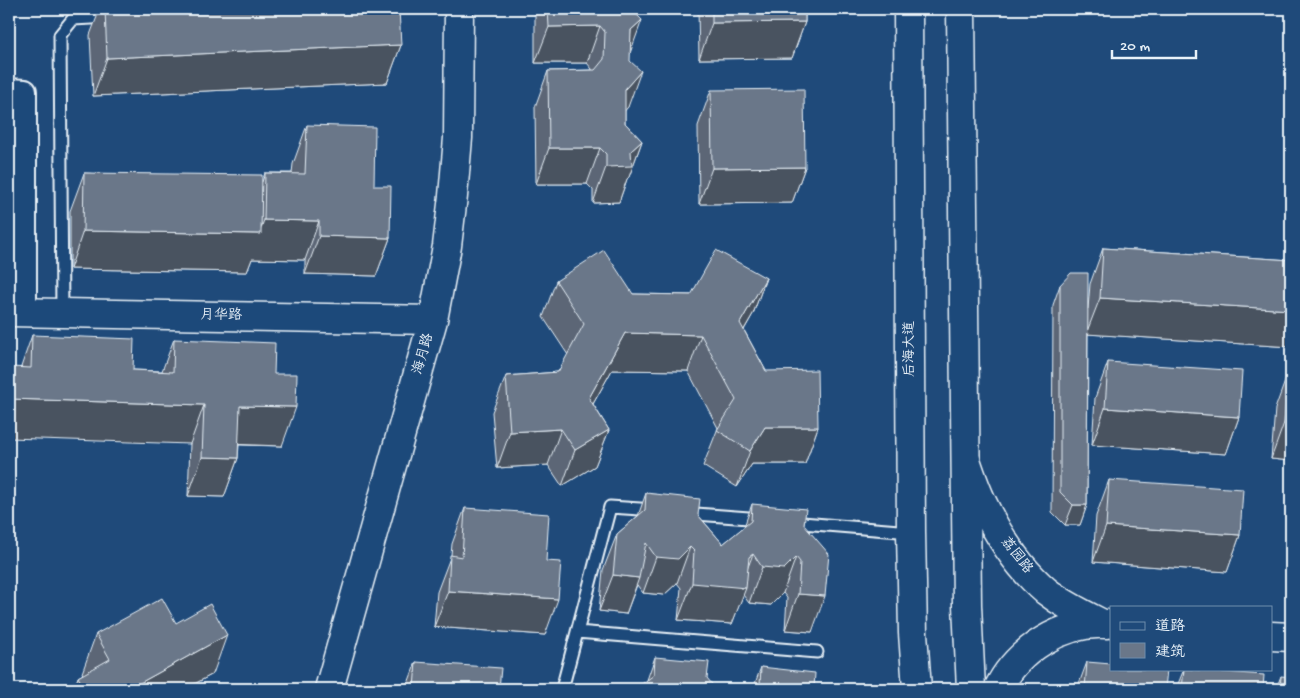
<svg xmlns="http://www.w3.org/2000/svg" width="1300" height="698" viewBox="0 0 1300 698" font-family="'Gochi Hand','LXGW WenKai TC',sans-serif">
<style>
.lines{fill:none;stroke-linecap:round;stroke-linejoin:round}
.lane-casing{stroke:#e8f1f8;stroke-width:15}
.street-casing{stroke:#e8f1f8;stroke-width:26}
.secondary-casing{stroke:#e8f1f8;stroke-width:31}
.primary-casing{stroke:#e8f1f8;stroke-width:31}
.lane{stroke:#1f4a7a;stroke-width:11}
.street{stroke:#1f4a7a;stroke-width:22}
.secondary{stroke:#1f4a7a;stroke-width:28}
.primary{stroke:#1f4a7a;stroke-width:28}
.wall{fill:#5b6676;stroke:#e8f1f8}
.shaded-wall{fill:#4a5360;stroke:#e8f1f8}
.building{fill:#6a7789;stroke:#e8f1f8}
.labels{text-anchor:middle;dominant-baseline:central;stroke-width:4;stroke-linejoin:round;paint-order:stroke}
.street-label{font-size:14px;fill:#e8f1f8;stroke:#1f4a7a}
</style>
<rect width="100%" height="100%" fill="#1f4a7a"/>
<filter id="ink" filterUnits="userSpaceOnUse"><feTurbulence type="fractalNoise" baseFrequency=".02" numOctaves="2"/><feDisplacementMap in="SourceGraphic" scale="10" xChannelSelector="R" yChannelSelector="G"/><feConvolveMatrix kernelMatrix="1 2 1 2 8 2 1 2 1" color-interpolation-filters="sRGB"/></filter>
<g filter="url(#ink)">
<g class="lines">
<defs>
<path id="lane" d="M62,313l-2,-278 13,-16 38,-2
M683,513l79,6
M790,522l121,10
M577,632l240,20
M562,689l48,-182 45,3"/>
<path id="street" d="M9,90l16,1v221"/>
<path id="secondary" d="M9,312l424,8
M966,460c5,15 10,30 17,44 15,31 36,64 63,87 18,14 37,23 57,33
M1271,636l20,1
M329,689l104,-369 14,-74 6,-50 5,-58 1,-129
M998,689c19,-39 65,-68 109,-65"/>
<path id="primary" d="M908,9l3,523 2,101 4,56
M961,9l6,596 4,84"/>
</defs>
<!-- lane casing -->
<use href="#lane" class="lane-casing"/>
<!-- street casing -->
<use href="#street" class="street-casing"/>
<!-- secondary casing -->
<use href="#secondary" class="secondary-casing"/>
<!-- primary casing -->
<use href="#primary" class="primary-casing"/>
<!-- lane -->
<use href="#lane" class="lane"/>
<!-- street -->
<use href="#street" class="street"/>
<!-- secondary -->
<use href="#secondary" class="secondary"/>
<!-- primary -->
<use href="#primary" class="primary"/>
</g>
<!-- wall -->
<path class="wall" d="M100,9h5l296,36 -14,38 -294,13 -3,-61z
M535,9h96l-3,98 -3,3v13l17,18 -13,36 -2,2 -8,23 -26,1v-13l-6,-6h-51l-1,-77 13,-36 44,-1v-1l-5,-6h-52z
M698,9h107v13l-13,36 -93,1z
M711,90l94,77 -13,36 -93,1 -1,-78z
M307,125l67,61 16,52 -14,38 -71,-2v-14l-53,-1 -5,13 -177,-3v-58l14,-38 178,9 3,-9h27l1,-9z
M1103,248l188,12v87l-203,-13 -1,171 -7,20h-15l-13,-13 1,-207 7,-20 28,24 2,-25z
M766,278l-13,36 -9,16 22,41 52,56 -13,37h-53l-15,23 -34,-21 15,-38 -30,-57 -76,-1 -19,34 16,26 -14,36 -33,20 -14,-21 -51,3 -5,-56 14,-36 52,-4 10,-17 -25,-38 13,-36 77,13 58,1z
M32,335l101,35 29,1 12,-32 100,35 8,72 -43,-1 -1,13 -14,39 -36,-1 2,-52 -169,-77z
M1108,362l131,55 -13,37 -134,-9 3,-47z
M1288,373l3,88 -20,-2 4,-50z
M1109,480l131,55 -13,37 -134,-10 3,-46z
M646,493l52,22 25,29 21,-17 8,-23 52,21 8,107 -27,-2 2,-32 -4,-5 -12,12 -22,-2 -6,-8 -11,29 -54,-4 3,-32 -4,-5 -13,12 -21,-2 -6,-8 -11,29 -27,-3 4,-41 14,-36 21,-18z
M465,508l81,53 -1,74 -111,-8 3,-35 14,-37 1,-11z
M176,623l37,51 -28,15h-111l4,-12 5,-3 -1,-1 14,-39z
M655,657l52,21 -60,2z
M416,662l83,27h-93z
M1087,662l78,27h-88z
M761,667l52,22h1h-61z
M1184,669l79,20h-87z
M1281,676l10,13h-15z"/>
<!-- shaded-wall -->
<path class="shaded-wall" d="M642,20l-13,36 2,-26z
M805,22l-13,36 -93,1 13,-36z
M600,26l-13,37h-52l14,-36z
M401,45l-14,38 -294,13 14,-38z
M641,71l-13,36 -16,19 13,-37z
M642,141l-13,36 -2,2 -8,23 -26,1 13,-36 25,-16z
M549,148h51l-13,36h-51z
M805,167l-13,36 -93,1 13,-36z
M264,220l55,1 -14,39 -53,-1 -5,13 -177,-3 13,-38 176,3z
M319,236l71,2 -14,38 -71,-2z
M766,278l-13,36 -26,45 13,-36z
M1100,298l191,12v37l-205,-13z
M625,333l76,2 -13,36 -76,-1 -36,64 13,-36z
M9,399l195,6 -14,39 -181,-6z
M240,406l56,1 -14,39 -56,-2z
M1105,408l134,9 -13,37 -134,-9z
M1284,423h7v38l-20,-2z
M765,427h53l-13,37h-53l-15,23 13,-36z
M561,429l-13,36 -51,3 13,-36z
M609,430l-14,36 -33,20 13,-36z
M202,457l36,1 -14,39 -36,-1z
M1073,505h14l-7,20h-15z
M1106,526l134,9 -13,37 -134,-10z
M690,547l-13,36 -13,12 -21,-2 13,-36z
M753,554l-13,34h6l-14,36 -54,-4 14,-37 57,-26z
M796,557l-13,36 -12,12 -22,-2 13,-36z
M613,575l26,3 -13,36 -27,-3z
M448,591l110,8 -13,36 -111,-8z
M798,594l27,2 -13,36 -27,-2z
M227,635l-14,39 -28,15h-56z"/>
<!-- building -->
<path class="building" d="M105,9h294l2,36 -294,13z
M548,9h83l11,11 -11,10 -1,31 11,10 -16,18v34l17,18 -11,10 1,15 -26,1v-13l-6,-6h-51l-1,-77 47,-1 9,-11 1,-27 -5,-6 -51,1z
M712,9h93v13l-93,1z
M804,89l1,78 -93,1 -1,-78z
M307,125l68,2 -1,59h17l-1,52 -71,-2v-15l-55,-1 1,-47 40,1z
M84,173l178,2 -1,59 -178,-3z
M1103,248l188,12v50l-191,-12z
M604,250l29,44 58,1 25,-45 50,28 -26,45 26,48 51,-1 1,57h-53l-15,24 -33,-21 19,-30 -35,-65 -76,-2 -36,65 20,32 -34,20 -14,-21 -51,3 -4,-56 52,-4 26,-48 -28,-43z
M1071,273h17l-1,232h-14l-13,-13v-207z
M32,335l102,4 -1,31 40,2 1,-33 101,4 -1,31h23l-1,33 -56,-1 -2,52 -36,-1 2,-52 -195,-6v-32l22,1z
M1108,362l134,9 -3,46 -134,-9z
M1288,373h3v50h-7z
M1109,480l134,9 -3,46 -134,-9z
M646,493l54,6 -2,16 25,29 28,-23 1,-17 54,5 -2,16 25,29 -4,42 -27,-2 2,-32 -4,-5 -12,12 -22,-2 -9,-13 -4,3 -3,31 -54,-5 2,-32 -4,-4 -12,12 -22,-2 -10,-14 -7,35 -26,-3 4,-41 28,-24z
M465,508l84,6 -3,47 15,1 -3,37 -110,-8 2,-36 12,2z
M162,598l14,25 34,-19 17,31 -98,54h-44l-7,-12 32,-18 -14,-25z
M655,657l54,5 -2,16 9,11h-81l19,-14z
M416,662l85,6 -2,21h-85z
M1087,662l24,2v5h56l-2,20h-80z
M761,667l54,6 -1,16h-60l6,-4z
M1184,669l80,6 -1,14h-81z
M1281,676l10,1v12h-11z"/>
</g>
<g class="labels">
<!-- street labels -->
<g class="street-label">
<text transform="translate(221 316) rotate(1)">月华路</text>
<text transform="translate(910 349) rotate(-90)">后海大道</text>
<text transform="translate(424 354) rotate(-74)">海月路</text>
<text transform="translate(1016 556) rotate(52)">荔园路</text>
</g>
</g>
<!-- margin -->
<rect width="1300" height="698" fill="none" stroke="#1f4a7a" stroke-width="30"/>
<rect x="15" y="15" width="1270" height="668" fill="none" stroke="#e8f1f8" stroke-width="2" filter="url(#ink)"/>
<!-- legend -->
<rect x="1110" y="606" width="162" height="65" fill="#1f4a7a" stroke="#6f8dac"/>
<rect x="1120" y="622" width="25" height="8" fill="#1f4a7a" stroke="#6f8dac"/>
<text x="1155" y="630" font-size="15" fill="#e8f1f8">道路</text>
<rect x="1120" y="643" width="25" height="15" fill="#6a7789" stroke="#6f8dac"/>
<text x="1155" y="656" font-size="15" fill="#e8f1f8">建筑</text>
<!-- scale -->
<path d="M1112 50v8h84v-8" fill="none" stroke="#e8f1f8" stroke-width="2.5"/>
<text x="1120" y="50" font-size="15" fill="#e8f1f8" stroke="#1f4a7a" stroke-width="4" paint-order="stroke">20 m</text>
</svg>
